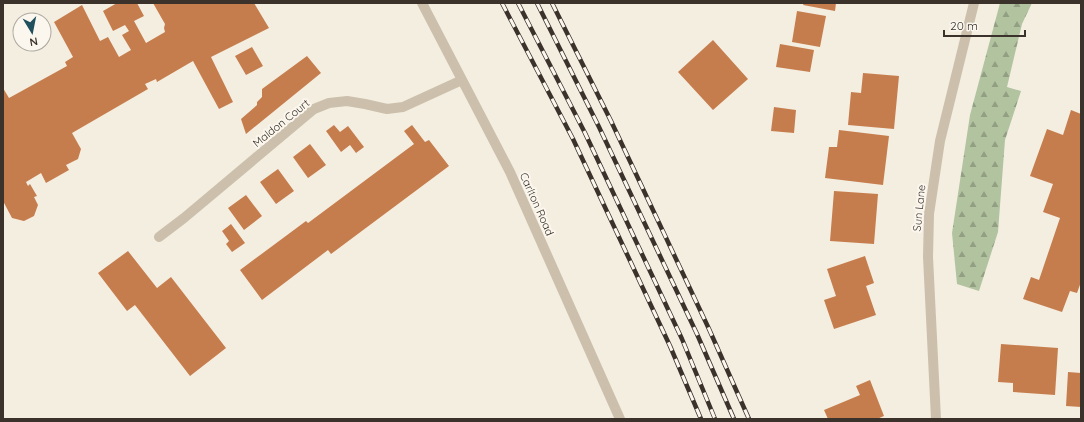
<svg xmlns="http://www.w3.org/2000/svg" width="1084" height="422" viewBox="0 0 1084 422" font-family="Quicksand,sans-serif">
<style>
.forest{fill:url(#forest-firs)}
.building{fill:#c67d4d}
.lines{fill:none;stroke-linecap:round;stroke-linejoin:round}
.minor{stroke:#ccc0ac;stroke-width:10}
.rail-casing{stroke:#3b322b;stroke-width:4.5}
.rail{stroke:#fbf7ee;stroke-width:3;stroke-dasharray:9;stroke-linecap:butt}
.labels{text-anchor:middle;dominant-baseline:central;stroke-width:4;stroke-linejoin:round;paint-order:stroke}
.street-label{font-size:11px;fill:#3b322b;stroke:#fbf7ee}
</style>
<defs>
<pattern id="forest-firs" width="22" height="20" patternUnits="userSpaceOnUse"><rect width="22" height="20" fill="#b2c3a0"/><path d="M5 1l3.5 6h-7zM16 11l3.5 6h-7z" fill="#929f83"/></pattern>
</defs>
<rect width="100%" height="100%" fill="#f4eee1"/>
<!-- forest -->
<path class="forest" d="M1000,3h32l-10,21 -15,63 14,4 -16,49 -7,92 -19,59 -22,-7 -5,-51 18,-118z"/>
<!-- building -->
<path class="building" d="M117,3h20l7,13 -10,5 12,22 19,-11 -1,-4 1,-4 -12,-21h101l15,25 -58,29 22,45 -14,7 -26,-48 -36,21 -1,-3 -11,5 3,5 -76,44 9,16 -3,10 -12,6 3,5 -23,13 -5,-10 -15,9 2,4 2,-2 7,12 -3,1 4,8 -4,11 -10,5 -12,-3 -9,-17v-113l6,10 58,-32 -2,-4 8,-5 -19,-35 28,-17 18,36 8,-4 11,20 12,-7 -9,-15 7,-4 -4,-6 -12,6 -10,-20z
M804,3h32l-1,8 -32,-6z
M797,11l29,5 -6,31 -28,-5z
M713,40l35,39 -35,31 -35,-38z
M780,44l34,6 -4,22 -34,-5z
M252,47l11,19 -17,9 -11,-19z
M307,56l14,17 -75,61 -5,-15 16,-14v-3l5,-5v-8z
M863,73l36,3 -5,53 -46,-4 3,-33 10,1z
M774,107l22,3 -2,23 -23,-2z
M1071,110l10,4v168l-4,11 -7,-2 -8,21 -39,-13 8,-22 8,3 21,-62 -17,-6 10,-28 -23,-8 17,-47 16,6z
M334,125l6,7 8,-6 16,21 -8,6 -6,-8 -9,7 -15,-21z
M412,125l13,17 4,-2 20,26 -118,88 -3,-4 -66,50 -22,-30 66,-49 2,2 106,-79 -10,-13z
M839,130l50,6 -6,49 -58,-7 4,-31h8z
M310,144l16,21 -18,13 -15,-21z
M278,169l16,22 -18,13 -16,-22z
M834,191l44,3 -4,50 -44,-3z
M246,195l16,21 -18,14 -16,-22z
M231,224l14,19 -13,9 -6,-8 3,-3 -7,-10z
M128,251l29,37 14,-11 55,71 -36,28 -55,-71 -8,6 -29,-38z
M865,256l9,27 -8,3 10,29 -42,14 -10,-29 12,-4 -9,-27z
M1001,344l57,4 -3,47 -42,-3v-9l-15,-1z
M1068,372l13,1v34l-15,-1z
M870,380l14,36 -7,3h-49l-4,-9 36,-15 -4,-9z"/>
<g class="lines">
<!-- minor -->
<path class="minor" d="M422,3l88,169 110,247
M159,237l25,-19 130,-109 15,-6 18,-2 18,3 22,5 16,-2 59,-27
M936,419l-8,-162 1,-43 11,-73 34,-138"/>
<defs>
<path id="rail" d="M502,3l71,136 97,207 31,73
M518,3l67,130 97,206 33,80
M537,3l62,124 98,207 37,85
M552,3l59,118 98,208 40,90"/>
</defs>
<!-- rail casing -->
<use href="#rail" class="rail-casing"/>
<!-- rail -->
<use href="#rail" class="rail"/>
</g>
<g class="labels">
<!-- street labels -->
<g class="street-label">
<text transform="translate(281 123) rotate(-39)">Maldon Court</text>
<text transform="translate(537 204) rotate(66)">Carlton Road</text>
<text transform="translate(919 208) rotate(-84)">Sun Lane</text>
</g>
</g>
<!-- border -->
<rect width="1084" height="422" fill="none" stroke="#3b322b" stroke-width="8"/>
<!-- north arrow -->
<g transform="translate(32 32) rotate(170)"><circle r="19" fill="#fbf7ee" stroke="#aea8a0"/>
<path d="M0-3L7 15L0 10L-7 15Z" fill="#204f5d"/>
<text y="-6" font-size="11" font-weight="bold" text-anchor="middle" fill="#3b322b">N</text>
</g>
<!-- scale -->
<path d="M944 30v6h81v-6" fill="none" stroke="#3b322b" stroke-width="2"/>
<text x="950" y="30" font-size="12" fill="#3b322b" stroke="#fbf7ee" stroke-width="3" paint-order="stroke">20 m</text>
</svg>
